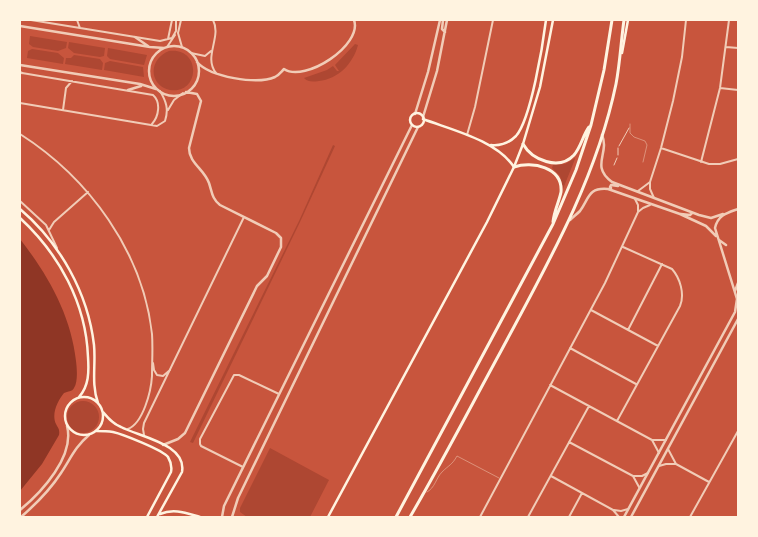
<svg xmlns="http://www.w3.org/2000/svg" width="758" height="537" viewBox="0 0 758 537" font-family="Helvetica,sans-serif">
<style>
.green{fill:#ae4732}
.water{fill:#8f3625}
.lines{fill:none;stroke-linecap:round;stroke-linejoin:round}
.service{stroke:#f1ccb7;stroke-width:0.5}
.pedestrian{stroke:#f1ccb7;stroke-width:1}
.minor{stroke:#f1ccb7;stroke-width:2}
.tertiary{stroke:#f1ccb7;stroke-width:2.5}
.secondary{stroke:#fff3e0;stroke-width:2.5}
.primary{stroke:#fff3e0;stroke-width:2.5}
.motorway{stroke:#fff3e0;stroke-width:3}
</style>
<rect width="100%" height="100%" fill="#c8553d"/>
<!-- green -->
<path class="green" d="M30,36l37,6 -1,6 -8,3 -25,-4 -4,-3z
M69,42l36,6 -1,8 -4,1 -26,-4 -6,-5z
M355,44l3,1c-5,19 -20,34 -39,36 -7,1 -11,1 -15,-3l23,-8 6,-4 4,5h2l-4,-6z
M108,48l39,7 -3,10 -34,-6 -3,-3z
M32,49l26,4 6,5 -1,6 -36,-6 1,-7z
M169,51c33,-4 31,44 1,39 -5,-1 -9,-3 -13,-8 -8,-12 -1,-26 12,-31z
M74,55l26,4 3,4 -1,7 -37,-6 1,-6h5z
M110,61l33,6 1,10 -40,-7 1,-7z
M333,145l2,1 -35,76 -107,221 -3,-1 109,-221z
M575,158v1l-12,30 -3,-13 -8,-8 1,-3 12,-1z
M67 417a16 16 0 1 1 32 0a16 16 0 1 1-32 0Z
M270,448l59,32 -19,37h-63l-7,-5v-4z"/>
<!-- water -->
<path class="water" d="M20,239c28,36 51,76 56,122 1,8 2,21 -2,27 -2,4 -6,3 -10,5 -6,7 -13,21 -8,31 2,4 4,5 3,11l-17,29 -22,27z"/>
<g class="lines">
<!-- service -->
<path class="service" d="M630,124v9l4,4 11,4 2,4 -4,17
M427,492c8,-4 9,-14 15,-20 7,-7 10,-7 15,-16l42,22"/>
<!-- pedestrian -->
<path class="pedestrian" d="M619,146l10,-18
M618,155v-7
M614,165l3,-7"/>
<!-- minor -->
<path class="minor" d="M31,20l129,21 12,-3 4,-7
M77,20l3,8
M181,20l-3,13 4,14
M213,20c9,17 -10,37 3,53
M176,30v-10
M168,39l4,-19
M167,47l8,-12
M726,47l12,1
M191,53l14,3 6,-5
M22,73l131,22c8,7 6,21 -1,29
M720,88l18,2
M20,103l137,23 8,-5c4,-12 1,-20 -5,-30
M63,110l3,-22 6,-7
M168,110l6,-10 9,-7
M20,134c69,44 123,118 132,200 1,14 0,28 0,42 -1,16 -9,47 -24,53
M467,135l8,-28 18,-87
M661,148l48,16h11l18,-5
M701,162l19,-74 9,-68
M638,191l12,-9
M654,198l-4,-9v-7l11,-34 12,-47 9,-44 4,-37
M635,199l3,6v6
M20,201l26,24 11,23
M49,230l5,-8 34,-30
M591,310l67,36
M628,330l34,-66
M570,348l66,36
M153,363l1,7 3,5 6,1 7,-6
M550,385l102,55 7,13
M617,421l63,-115c5,-12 0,-28 -8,-37l-49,-22
M144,435l-1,-6 1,-6 100,-206
M653,440h13
M569,442l64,34 6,11
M668,449l8,15 33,18
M659,466l7,-2h10
M243,467l-42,-21 -1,-2v-5l34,-64h5l40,19
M551,476l62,34 6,7
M634,476h8l6,-3
M614,510l7,1 7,-2
M480,517l125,-234 33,-71 5,-4 7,-3
M528,517l61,-111
M569,517l13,-24
M690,517l48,-86"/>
<!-- tertiary -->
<path class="tertiary" d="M443,20l-1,9 3,3
M20,26l130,21 14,1
M135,37l13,9
M149 71a25 25 0 1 1 50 0a25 25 0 1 1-50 0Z
M197,62c13,15 60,23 78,15 4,-2 6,-5 9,-8 21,14 79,-24 70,-49
M20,65l120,19 16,5
M20,72l2,1
M128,90l13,-4
M415,114l13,-42 12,-52
M423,117l14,-46 10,-51
M602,135c8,18 -12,31 10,47l87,33 12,3 12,-4
M611,188l-1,-1 1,-2 7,1
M681,214l9,1 2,-2
M570,220c3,-3 7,-6 10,-9 9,-12 8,-24 28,-22l72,25 26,12 10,10
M719,240l7,5
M735,291l3,-8
M737,299l-22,-71c3,-13 12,-15 23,-19
M163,445l15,-6 7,-6 72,-147 10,-10 14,-29v-9l-5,-5 -56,-28c-8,-6 -8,-13 -11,-22 -5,-14 -20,-20 -20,-35l12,-47 -4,-7 -11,-2
M20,510c22,-18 55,-54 47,-84
M21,517c15,-13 29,-27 40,-44 10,-15 14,-26 28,-38
M222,517l2,-11 188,-381
M232,517l6,-19 180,-371
M624,517l111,-205 2,-13
M631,517l107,-198"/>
<!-- secondary -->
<path class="secondary" d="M410 120a7 7 0 1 1 14 0a7 7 0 1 1-14 0Z
M423,119c29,11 73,21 91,48
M491,145c9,1 18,-2 25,-9 15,-17 27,-92 30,-116
M20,209c40,34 68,84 74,136 2,19 -3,39 4,58
M20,218c39,36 66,85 68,139 1,15 1,29 -9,40
M65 416a19 19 0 1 1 38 0a19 19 0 1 1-38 0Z
M103,412c5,6 10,12 18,15 19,10 66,17 61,45l-25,45
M96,431c6,0 11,0 17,1 9,2 50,18 55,25 3,5 4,10 3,15l-24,45
M160,514c14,-6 26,-1 40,3
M328,517l159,-295 27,-55 9,-23 17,-57 13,-67"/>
<!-- primary -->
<path class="primary" d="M622,53l6,-33"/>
<!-- motorway -->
<path class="motorway" d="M523,144c9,16 36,27 51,11 7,-8 9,-20 15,-28
M514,167c18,-6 49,0 47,25 -2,10 -7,19 -8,30
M396,517l157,-293 23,-54 15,-45 13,-55 8,-50
M410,517c32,-55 61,-111 91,-166 46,-86 95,-171 115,-267 4,-21 5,-43 8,-64"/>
</g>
<!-- border -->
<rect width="758" height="537" fill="none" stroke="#fff3e0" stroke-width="42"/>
</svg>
